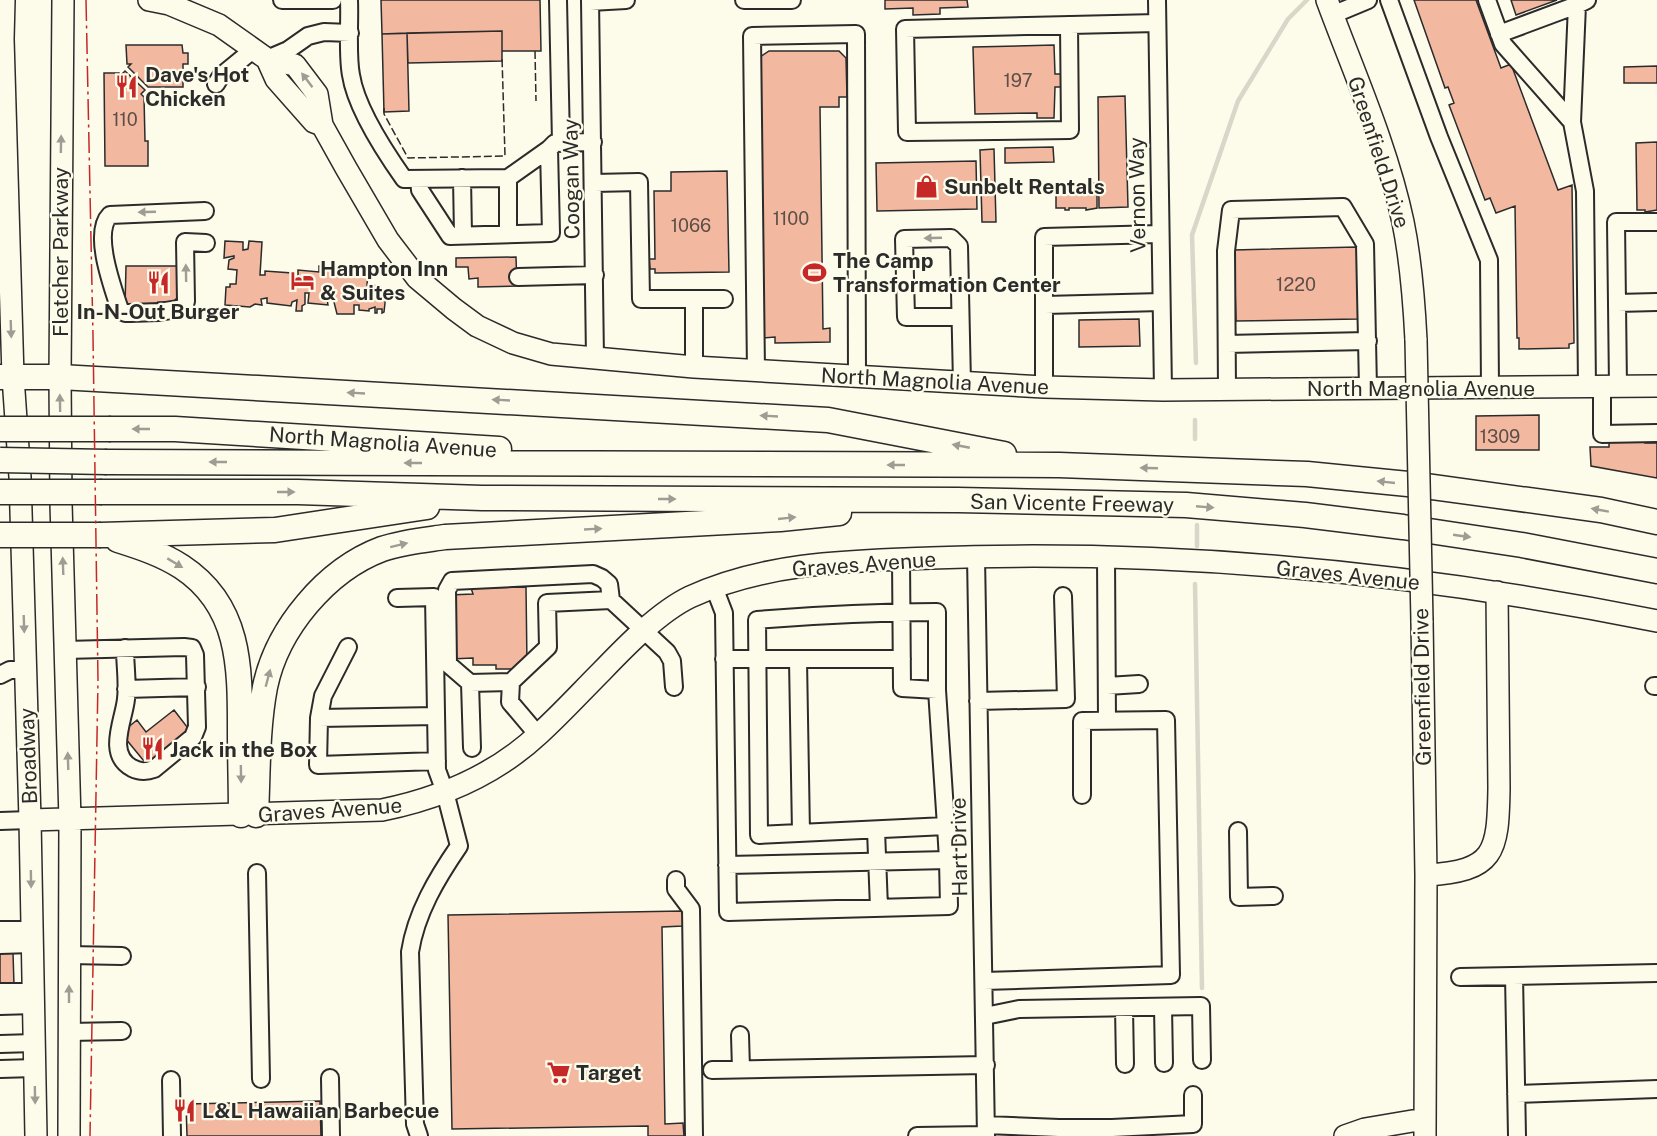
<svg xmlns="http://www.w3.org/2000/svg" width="1657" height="1136" viewBox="0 0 1657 1136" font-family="'Public Sans',sans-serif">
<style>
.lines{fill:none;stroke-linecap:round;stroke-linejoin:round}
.stream{stroke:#d8d7c9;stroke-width:4.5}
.building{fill:#f2b8a0;stroke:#2b2b2b;stroke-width:1.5}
.minor-casing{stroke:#2b2b2b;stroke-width:20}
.major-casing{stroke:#2b2b2b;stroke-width:24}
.highway-casing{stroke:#2b2b2b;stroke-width:27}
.minor{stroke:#fdfbea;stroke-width:16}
.major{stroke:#fdfbea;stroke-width:21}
.highway{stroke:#fdfbea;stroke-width:24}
.major-bridge-casing{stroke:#2b2b2b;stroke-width:24;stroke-linecap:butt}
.highway-bridge-casing{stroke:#2b2b2b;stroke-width:27;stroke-linecap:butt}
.major-bridge{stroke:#fdfbea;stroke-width:21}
.highway-bridge{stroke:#fdfbea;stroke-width:24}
.fence{stroke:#2b2b2b;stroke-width:1.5;stroke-dasharray:8 3;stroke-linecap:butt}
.power{stroke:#c62828;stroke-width:1.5;stroke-dasharray:21 4.5 3 4.5;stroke-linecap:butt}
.oneway{fill:#9e9d94}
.labels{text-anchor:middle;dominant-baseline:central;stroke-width:4.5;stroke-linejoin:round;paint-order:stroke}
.number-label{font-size:18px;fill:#5d4e48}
.poi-label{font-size:21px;font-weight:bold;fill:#2b2b2b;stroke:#fdfbea;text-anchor:start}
.street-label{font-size:21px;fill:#2b2b2b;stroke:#fdfbea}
</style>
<rect width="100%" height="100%" fill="#fdfbea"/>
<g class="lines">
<!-- stream -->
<path class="stream" d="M1196,363l-4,-128 46,-134 50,-82 19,-19
M1195,439v-19
M1197,546v-21
M1195,584l7,404"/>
</g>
<!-- building -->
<path class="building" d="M381,0h159l1,51h-39v-20l-120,3z
M885,0h82l1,7 -28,1v6l-27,1v-7l-28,1z
M1414,0h62l25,68 10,-4 47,126 14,-5 2,158 -5,1v4l-50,1v-11h-2l-2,-132 -19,7 -6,-15 -5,2 -36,-95 5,-2 -6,-16 -3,1z
M1511,0h46l-41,15z
M502,31v30l-94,2 -1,-30z
M407,33l2,78 -25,1 -2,-78z
M126,45h56l1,8h5v11h-5v23h-35l-20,-20 3,-3h-4z
M1054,45l1,29h6v13h-6l-1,31h-17v-5l-62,1 -2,-67z
M769,51h70l7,7 1,39h-8v10h-19l3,222 7,-1v14l-55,1v-6l-12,1 -6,-279z
M1657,66v17h-33v-16z
M125,71l20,19 -4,4 3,3 1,44h3v25h-43l-1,-93h15v4z
M1125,96l3,111 -29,1 -1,-111z
M1657,142v68l-12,2v-2h-8l-1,-67z
M1053,147l1,15 -49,1v-15z
M994,149l2,73h-14l-2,-72z
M976,161l1,48 -100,2 -1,-48z
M727,171l2,101 -74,1v-4h-5l-1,-10h6l-1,-68h17v-19z
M1097,183v25l-11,2v-2h-17v2h-4v-2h-9v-24z
M225,241l18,1v8l5,-1 1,-8 13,1 -2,33h5v-4l27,2 -1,4h7v-7l21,2v-6l14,1v4l35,2 -1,12 13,1v8h6l-2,18 -2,1v-4h-5v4h-2v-6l-6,2v2l-10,-1v-5h-5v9h-17l-4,-16 -6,1 1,6 -20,-2 1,-10h-4v11l-3,2v5h-6l1,-11 -5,2 -1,4 -24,-3v-5l-6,1 1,6 -7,-1 -5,3 -25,-2 1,-18h4v-3h6l1,-14 -9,-1 1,-9 5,-2v-2l-10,2z
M1357,247l1,72 -122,2 -2,-71z
M516,257l1,29 -39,1v-9l-9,1 -1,-12h-12v-9z
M126,266h51l13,32h-13l-4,4h-15v4l-33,1z
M1139,319l1,27 -61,1v-27z
M1539,415v35h-63v-34z
M1609,440h36v3h12v35l-66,-12 -1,-19h19z
M526,587l1,77h-10v5h-21v-4h-23v-7l-23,1 -1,-64 24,-1 -2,-6z
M174,710l17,22 -43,34 -27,-33 16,-13 9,12z
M683,911v15l-21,1 3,197 18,-1 1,13h-36v-10l-196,3 -4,-214z
M0,953h13l1,32 -14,1z
M320,1101l1,35h-134l-1,-32z"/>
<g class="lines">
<defs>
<path id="minor" d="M282,0h51
M349,0c1,22 -2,55 2,75 5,33 34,77 53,104l104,-1 41,-29 6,-6 38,-1
M558,0l3,142
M590,0l5,358
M744,0h48
M1157,0l6,390
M1389,0l50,137 50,123 1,128
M1487,0l16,44 69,78 5,-117 10,-5
M590,2l36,-2
M1332,15l36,-15
M1069,25l1,105 -163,2 -2,-103 252,-6
M1499,34l78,-29
M267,59l21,-9 20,-14 16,-4 26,1
M216,84l5,-8 33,-27
M1572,122l13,69 2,196
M462,178l1,57
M508,178v56
M419,179l1,11 30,46 101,-3 -2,-84
M594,183l45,-1 2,117h83
M205,211l-95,4c-18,18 3,73 10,95l5,3h5l29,-1 25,-4 2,-7 -1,-59 21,1
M518,277l77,-2
M1617,303l40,-1
M1045,305l116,-3
M960,317h-54l-2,-78 47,-1 8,8 3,137
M1227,344l141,-3
M694,367v-68
M756,371l-4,-335 104,-2 1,344
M1618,386l-2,-164h41
M1044,387v-150l116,-3
M1602,387v47l55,-1
M1227,388l-1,-137 5,-41 112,-3 22,37 3,144
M976,557l10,579
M1106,558l1,163
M901,559l1,129 35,2v-78c-60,0 -120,3 -180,8l2,215 187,-9 -9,-136
M714,587l10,26 4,299 221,-6 -1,-46 -221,5
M397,598l37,-1 3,173 8,22 14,54c-22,32 -43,67 -49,106l5,172 4,12
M348,647l-25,49 -4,22 117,-2
M65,650l119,-3 8,1 3,7 2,72 -4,10 -39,32c-8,3 -14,3 -22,-1 -26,-14 -8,-48 -6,-69 2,-16 -1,-34 -1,-51
M724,659h178
M798,660l3,173
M0,675l10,-5h16
M511,682l-1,20 28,33
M470,683l41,-1 37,-35 -1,-44 64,-3
M1107,686l32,-2
M1654,686h3
M126,689l71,-2
M978,701l88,-2 -3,-103
M319,718l-1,47 119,-4
M472,748l-2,-65 -22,-19 -1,-74 5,-9 141,-7 9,4 7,6 2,16 56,52 5,9 2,26
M0,821l30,-1
M946,826l2,34
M876,830l3,78
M1238,831l1,66 35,-1
M257,873l4,206
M676,880v9l15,20 3,227
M0,930h32
M0,945l32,-1
M69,955l53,1
M1514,976l3,160
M1460,977l197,-4
M984,981l187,-6 -5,-255 -84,1v74
M0,992h33
M0,1006l34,-1
M1163,1007l1,56
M1124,1008l1,56
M985,1016l34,-7 182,-3 1,54
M69,1032l53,-1
M740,1035l1,34
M0,1044l34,-1
M0,1069l35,-1
M712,1070l274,-5
M330,1078l1,58
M171,1080l1,56
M1516,1094l141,-5
M986,1125l73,3h53v8
M1112,1128l81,-4v-29
M917,1136l69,-1"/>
<path id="major" d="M4,0l-1,39 10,338 7,100 10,343 6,316
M63,0l-3,377 1,126 9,317 -1,316
M149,0l20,4 50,21 48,34 28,6 22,29 5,31 24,43 42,72 29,38 37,31 23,17 36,17 38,11 143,13 350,20 119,3 494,-4
M1327,0c27,73 60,146 76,222 8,39 11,78 13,118
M267,59l9,20 38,43 8,3
M1422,621l4,254 -1,261
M30,820l352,-10c59,-12 113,-35 157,-76 22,-20 42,-42 63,-63 24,-25 57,-59 88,-74 76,-35 160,-36 241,-39 243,-9 488,15 726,63
M1426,875c69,-4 72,-22 73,-87l-2,-196
M1345,1136l20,-7 59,-10"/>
<path id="highway" d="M0,377h60l768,43 176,34
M111,429h64l324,20
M107,462l952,3 248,9 111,11 183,25 56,12
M102,492h196l184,6 476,2 228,5 119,10 98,12 119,18 135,26
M101,535l174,-5 152,-23
M118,540c22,7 44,14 64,27 59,39 58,101 58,165 0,28 1,55 1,83
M256,815c2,-42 1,-86 9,-128 12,-58 61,-117 117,-138 20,-7 42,-9 63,-12l335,-18 59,-6"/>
</defs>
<!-- minor casing -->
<use href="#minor" class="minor-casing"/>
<!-- major casing -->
<use href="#major" class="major-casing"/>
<!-- highway casing -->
<use href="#highway" class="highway-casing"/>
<!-- minor -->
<use href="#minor" class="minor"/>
<!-- major -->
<use href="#major" class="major"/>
<!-- highway -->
<use href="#highway" class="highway"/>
<defs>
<path id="major-bridge" d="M1416,340l6,281"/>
<path id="highway-bridge" d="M0,429h111
M0,460l107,2
M0,492h102
M0,535h101"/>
</defs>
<!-- major-bridge casing -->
<use href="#major-bridge" class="major-bridge-casing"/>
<!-- highway-bridge casing -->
<use href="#highway-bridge" class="highway-bridge-casing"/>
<!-- major-bridge -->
<use href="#major-bridge" class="major-bridge"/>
<!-- highway-bridge -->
<use href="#highway-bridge" class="highway-bridge"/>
<!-- fence -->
<path class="fence" d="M535,51l1,50
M384,108v6l24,44 97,-2 -3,-99"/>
<!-- power -->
<path class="power" d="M86,0l7,336 5,344 -8,456"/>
</g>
<!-- one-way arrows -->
<defs><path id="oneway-solid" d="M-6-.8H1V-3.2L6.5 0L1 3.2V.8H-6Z" transform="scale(1.5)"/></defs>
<g class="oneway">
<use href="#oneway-solid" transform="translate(307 80) rotate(-127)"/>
<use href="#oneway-solid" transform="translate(61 144) rotate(-89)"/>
<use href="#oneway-solid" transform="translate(147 212) rotate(178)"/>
<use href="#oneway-solid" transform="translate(933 238) rotate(178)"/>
<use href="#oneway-solid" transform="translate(186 273) rotate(-91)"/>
<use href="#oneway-solid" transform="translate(11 329) rotate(88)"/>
<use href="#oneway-solid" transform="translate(356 393) rotate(-177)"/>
<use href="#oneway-solid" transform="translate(501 400) rotate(-177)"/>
<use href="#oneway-solid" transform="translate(60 403) rotate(-91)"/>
<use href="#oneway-solid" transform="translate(769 416) rotate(-177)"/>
<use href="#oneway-solid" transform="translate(141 429) rotate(-180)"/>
<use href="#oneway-solid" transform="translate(961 446) rotate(-169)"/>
<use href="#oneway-solid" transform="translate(218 462) rotate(-180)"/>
<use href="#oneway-solid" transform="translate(413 463) rotate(-180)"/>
<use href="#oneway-solid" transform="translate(896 465) rotate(-180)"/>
<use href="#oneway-solid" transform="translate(1149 468) rotate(-178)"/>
<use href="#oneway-solid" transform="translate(1386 482) rotate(-174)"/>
<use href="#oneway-solid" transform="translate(286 492)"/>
<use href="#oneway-solid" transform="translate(667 499)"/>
<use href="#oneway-solid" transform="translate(1205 507) rotate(5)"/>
<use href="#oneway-solid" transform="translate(1600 510) rotate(-170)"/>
<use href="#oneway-solid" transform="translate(787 518) rotate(-6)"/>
<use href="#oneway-solid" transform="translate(593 529) rotate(-3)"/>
<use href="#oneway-solid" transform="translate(1462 536) rotate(8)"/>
<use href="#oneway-solid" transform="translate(399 545) rotate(-14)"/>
<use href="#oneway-solid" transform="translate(175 563) rotate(31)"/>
<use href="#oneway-solid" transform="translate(63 566) rotate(-92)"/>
<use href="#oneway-solid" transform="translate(24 624) rotate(88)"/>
<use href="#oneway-solid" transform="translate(268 678) rotate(-75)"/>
<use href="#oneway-solid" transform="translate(68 761) rotate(-92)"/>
<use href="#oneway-solid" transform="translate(241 774) rotate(89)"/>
<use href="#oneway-solid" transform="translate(31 879) rotate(89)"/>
<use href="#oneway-solid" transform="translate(69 994) rotate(-90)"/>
<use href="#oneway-solid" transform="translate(35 1095) rotate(89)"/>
</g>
<!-- icons -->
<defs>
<symbol id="restaurant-bare" viewBox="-9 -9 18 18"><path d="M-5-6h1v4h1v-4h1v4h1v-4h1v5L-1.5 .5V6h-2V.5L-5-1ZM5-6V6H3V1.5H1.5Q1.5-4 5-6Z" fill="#c62828" stroke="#fdfbea" stroke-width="2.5" paint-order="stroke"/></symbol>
<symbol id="shop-bare" viewBox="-9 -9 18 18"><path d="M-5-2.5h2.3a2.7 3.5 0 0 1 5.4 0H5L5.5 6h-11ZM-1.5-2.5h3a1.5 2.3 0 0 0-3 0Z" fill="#c62828" stroke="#fdfbea" stroke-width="2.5" paint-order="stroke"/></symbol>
<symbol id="stadium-bare" viewBox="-9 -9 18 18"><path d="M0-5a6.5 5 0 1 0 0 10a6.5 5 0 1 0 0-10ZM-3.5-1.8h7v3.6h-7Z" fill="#c62828" stroke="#fdfbea" stroke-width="2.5" paint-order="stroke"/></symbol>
<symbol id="hotel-bare" viewBox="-9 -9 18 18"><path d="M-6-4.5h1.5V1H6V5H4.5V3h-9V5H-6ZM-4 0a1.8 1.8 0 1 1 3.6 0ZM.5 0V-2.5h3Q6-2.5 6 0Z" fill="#c62828" stroke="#fdfbea" stroke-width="2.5" paint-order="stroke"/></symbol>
<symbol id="supermarket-bare" viewBox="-9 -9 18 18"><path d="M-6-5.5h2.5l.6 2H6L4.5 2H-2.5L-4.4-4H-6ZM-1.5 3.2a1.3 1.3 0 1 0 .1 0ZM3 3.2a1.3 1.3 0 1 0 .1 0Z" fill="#c62828" stroke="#fdfbea" stroke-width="2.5" paint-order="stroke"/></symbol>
</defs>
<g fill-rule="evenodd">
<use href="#restaurant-bare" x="110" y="70" width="33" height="33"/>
<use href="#shop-bare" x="910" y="170" width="33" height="33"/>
<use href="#stadium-bare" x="798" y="256" width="33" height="33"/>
<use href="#hotel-bare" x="286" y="264" width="33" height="33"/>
<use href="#restaurant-bare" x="142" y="266" width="33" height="33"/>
<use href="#restaurant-bare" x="136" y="732" width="33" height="33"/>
<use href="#supermarket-bare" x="542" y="1056" width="33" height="33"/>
<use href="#restaurant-bare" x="168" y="1094" width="33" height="33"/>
</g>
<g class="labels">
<!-- number labels -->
<g class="number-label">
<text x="1018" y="80">197</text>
<text x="125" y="119">110</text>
<text x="791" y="218">1100</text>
<text x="691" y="225">1066</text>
<text x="1296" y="284">1220</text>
<text x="1500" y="436">1309</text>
</g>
<!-- poi labels -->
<g class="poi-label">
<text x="145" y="74">Dave's Hot<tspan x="145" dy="24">Chicken</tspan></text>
<text x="944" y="186">Sunbelt Rentals</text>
<text x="833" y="260">The Camp<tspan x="833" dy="24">Transformation Center</tspan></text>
<text x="320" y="268">Hampton Inn<tspan x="320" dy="24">&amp; Suites</tspan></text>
<text x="158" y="311" text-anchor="middle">In-N-Out Burger</text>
<text x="170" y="749">Jack in the Box</text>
<text x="576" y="1072">Target</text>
<text x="202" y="1110">L&amp;L Hawaiian Barbecue</text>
</g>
<!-- street labels -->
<g class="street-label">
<text transform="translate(1379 152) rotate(72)">Greenfield Drive</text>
<text transform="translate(571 179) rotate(-91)">Coogan Way</text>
<text transform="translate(1137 195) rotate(-91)">Vernon Way</text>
<text transform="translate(60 252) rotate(-90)">Fletcher Parkway</text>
<text transform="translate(935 381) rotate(3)">North Magnolia Avenue</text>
<text x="1421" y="388">North Magnolia Avenue</text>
<text transform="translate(383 442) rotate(4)">North Magnolia Avenue</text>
<text transform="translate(1072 503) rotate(1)">San Vicente Freeway</text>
<text transform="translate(864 564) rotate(-4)">Graves Avenue</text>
<text transform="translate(1348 575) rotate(6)">Graves Avenue</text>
<text transform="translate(1422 687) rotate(-91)">Greenfield Drive</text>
<text transform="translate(28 756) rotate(-92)">Broadway</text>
<text transform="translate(330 810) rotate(-4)">Graves Avenue</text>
<text transform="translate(959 847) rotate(-91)">Hart Drive</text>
</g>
</g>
</svg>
